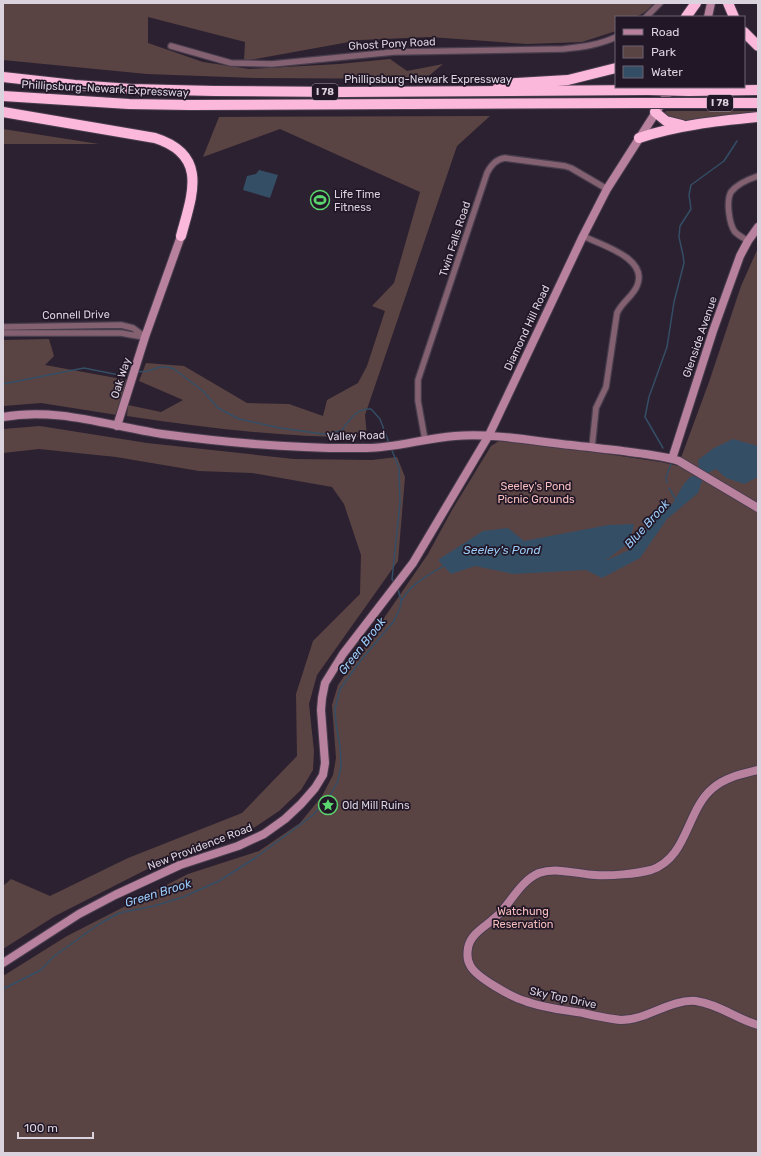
<svg xmlns="http://www.w3.org/2000/svg" width="761" height="1156" viewBox="0 0 761 1156" font-family="Rubik,sans-serif">
<style>
.green{fill:#5a4443}
.water{fill:#344e66}
.lines{fill:none;stroke-linecap:round;stroke-linejoin:round}
.stream{stroke:#344e66;stroke-width:1.5}
.street-casing{stroke:#483d4d;stroke-width:8}
.secondary-casing{stroke:#483d4d;stroke-width:10}
.highway-casing{stroke:#483d4d;stroke-width:12}
.street{stroke:#836171;stroke-width:5.5}
.secondary{stroke:#b8819d;stroke-width:8}
.highway{stroke:#fcb8da;stroke-width:10}
.highway-bridge-casing{stroke:#483d4d;stroke-width:12;stroke-linecap:butt}
.highway-bridge{stroke:#fcb8da;stroke-width:10}
.labels{text-anchor:middle;dominant-baseline:central;stroke-width:3.5;stroke-linejoin:round;paint-order:stroke}
.shield{fill:#221727;stroke:#a39ba7;stroke-width:1}
.shield-label{font-size:10px;font-weight:bold;fill:#dad3de}
.street-label{font-size:11px;fill:#dad3de;stroke:#221727}
.poi-label{font-size:11px;fill:#dad3de;stroke:#221727;text-anchor:start}
.park-label{font-size:11px;fill:#f8bfbd;stroke:#221727}
.water-label{font-size:12px;font-style:italic;fill:#9acbf8;stroke:#221727}
</style>
<rect width="100%" height="100%" fill="#2c2131"/>
<!-- green -->
<path class="green" d="M3,3h651c-14,16 -19,14 -38,14v14l-34,11 -55,2 -97,-7 -70,3 -116,21 1,-19 -97,-25v26l55,19 46,7 90,-5 51,-5 17,12 36,-7 -18,15 -170,-1 -108,-4 -144,-14z
M666,111h92v3l-79,9 -16,-8z
M490,116l-33,30 -92,269 2,22c-80,1 -161,-9 -240,-21l1,-11 33,7 22,-12 -44,-19 7,-18 38,3 63,37 42,1 34,12 4,-16 31,-17 9,-17 18,-55 -13,-5 22,-23 26,-91 -140,-63 -77,28 16,-40z
M3,129l96,15h-96z
M758,248v905h-755v-177l64,-40 121,-62 71,-23 41,-28 22,-27 11,-21 3,-17 -4,-53 6,-20 90,-131 24,-44 39,-64 8,-5 94,11 68,10 17,4 31,-84 32,-96z
M49,339l5,17 -9,9 82,15 -10,35 -76,-12 -38,3v-66z
M40,426l107,17 147,16 78,1 25,-3 8,20 -7,84 -81,114 -8,29 5,47 -1,19 -12,20 -22,21 -30,20 -70,22 -124,63 -52,33v-63l8,-7 39,17 78,-38 114,-45 55,-57 -1,-62 17,-53 47,-47 1,-39 -17,-51 -12,-17 -80,-14 -53,-2 -83,-14 -77,-8 -36,4v-24z"/>
<!-- water -->
<path class="water" d="M259,170l19,5 -8,23 -27,-8 4,-14 9,-2z
M733,439l25,7v31l-14,7 -18,-6 -10,-9 -8,4 -6,8 -4,12 -31,26 -27,39 -38,20 -16,-8 -73,4 -38,-8 -24,8 -13,-14 45,-29 25,-3 16,13 84,-16 26,-1 -4,18 -25,19 26,-12 20,-27 22,-19 10,-18 7,-8 5,-1 4,-8 -1,-8 16,-12z"/>
<g class="lines">
<!-- stream -->
<path class="stream" d="M137,372l11,-1 12,-4h8l6,2 29,22 15,17 21,11 41,9 43,6 18,-3c9,-11 15,-23 30,-22l9,10 9,24
M3,384l81,-16 35,7 12,-2
M391,448l8,20 1,35 -8,76 2,3
M663,448l-18,-31 4,-20 18,-50 7,-45 10,-39 -1,-8 -4,-18 1,-11 11,-17 -2,-14 2,-10 33,-24 13,-20
M667,483l-1,-6 5,-13
M669,488l7,12
M402,600c8,-16 28,-26 43,-35
M3,989l38,-19 12,-13 46,-33 20,-11 35,-7 29,-9 36,-16 36,-23 58,-43 16,-18 9,-16 3,-16 -1,-18 -4,-23 -1,-15 5,-20 21,-29 33,-39 6,-13 1,-7 -3,-12"/>
<defs>
<path id="street" d="M646,17l14,-14
M171,46l60,17 41,1 122,-12 169,-3c19,-2 36,-4 53,-12
M583,236c18,9 66,22 54,50 -4,10 -15,16 -20,27l-11,74 -10,21 -4,39
M748,241c-4,-3 -9,-5 -13,-9 -6,-8 -9,-31 -4,-40 6,-8 18,-13 27,-16
M3,327l118,-2 12,3 12,9
M3,333h118l11,2 12,2
M425,440l-7,-39v-21l69,-207c4,-8 9,-14 18,-15l60,8 6,2 36,21"/>
<path id="secondary" d="M708,17l3,-14
M3,417c54,-10 106,9 159,17 67,9 137,15 205,14 29,0 58,-10 88,-12 39,-3 77,5 116,9 25,3 49,5 74,9 12,2 23,3 34,7l79,47
M117,426l28,-89 36,-101
M672,459l41,-128 27,-75 8,-15 10,-14
M758,770c-16,4 -32,7 -45,18 -27,22 -25,70 -62,82 -16,4 -40,6 -56,5 -18,-1 -38,-8 -56,-2 -17,7 -27,27 -39,40 -3,3 -7,6 -10,9 -9,7 -20,14 -22,26 -1,6 -1,12 2,17 5,12 42,32 55,36 18,7 39,9 58,12 13,3 26,6 38,7 26,0 49,-21 75,-19 22,3 41,18 62,24
M3,963l76,-49 36,-19 65,-30 58,-19 26,-12 21,-15 16,-15 14,-16 8,-13 2,-12 -4,-53 1,-12 3,-15 18,-29 70,-91 76,-128 94,-199 24,-47 65,-102"/>
<path id="highway" d="M728,3l6,14
M686,17l10,-14
M744,32l14,14
M3,77l72,8 56,4 83,2 127,1 307,-2
M498,84l70,-4 48,-12
M689,91l69,-1
M3,96l126,8 61,1 450,-2
M681,103h77
M3,112l152,26c54,17 37,57 26,98
M655,112l11,9 16,4
M639,138c38,-13 79,-17 119,-21"/>
</defs>
<!-- street casing -->
<use href="#street" class="street-casing"/>
<!-- secondary casing -->
<use href="#secondary" class="secondary-casing"/>
<!-- highway casing -->
<use href="#highway" class="highway-casing"/>
<!-- street -->
<use href="#street" class="street"/>
<!-- secondary -->
<use href="#secondary" class="secondary"/>
<!-- highway -->
<use href="#highway" class="highway"/>
<defs>
<path id="highway-bridge" d="M648,90l41,1
M640,103h41"/>
</defs>
<!-- highway-bridge casing -->
<use href="#highway-bridge" class="highway-bridge-casing"/>
<!-- highway-bridge -->
<use href="#highway-bridge" class="highway-bridge"/>
</g>
<!-- icons -->
<defs>
<symbol id="stadium-ring" viewBox="-11 -11 22 22"><circle r="9.5" fill="#221727" stroke="#5bd56d" stroke-width="1.5"/><path d="M0-5a6.5 5 0 1 0 0 10a6.5 5 0 1 0 0-10ZM-3.5-1.8h7v3.6h-7Z" fill="#5bd56d"/></symbol>
<symbol id="sight-ring" viewBox="-11 -11 22 22"><circle r="9.5" fill="#221727" stroke="#5bd56d" stroke-width="1.5"/><path d="M0-6L1.8-2.2L6-1.7L2.9 1.2L3.7 5.4L0 3.3L-3.7 5.4L-2.9 1.2L-6-1.7L-1.8-2.2Z" fill="#5bd56d"/></symbol>
</defs>
<g fill-rule="evenodd">
<use href="#stadium-ring" x="309" y="189" width="22" height="22"/>
<use href="#sight-ring" x="317" y="794" width="22" height="22"/>
</g>
<g class="labels">
<!-- shield labels -->
<g class="shield">
<rect x="312" y="84" width="26" height="16" rx="3"/>
<rect x="707" y="95" width="26" height="16" rx="3"/>
</g>
<g class="shield-label">
<text x="325" y="92">I 78</text>
<text x="720" y="103">I 78</text>
</g>
<!-- street labels -->
<g class="street-label">
<text transform="translate(392 44) rotate(-3)">Ghost Pony Road</text>
<text x="428" y="79">Phillipsburg-Newark Expressway</text>
<text transform="translate(105 89) rotate(3)">Phillipsburg-Newark Expressway</text>
<text transform="translate(455 239) rotate(-72)">Twin Falls Road</text>
<text transform="translate(76 315) rotate(-1)">Connell Drive</text>
<text transform="translate(527 328) rotate(-65)">Diamond Hill Road</text>
<text transform="translate(700 337) rotate(-71)">Glenside Avenue</text>
<text transform="translate(121 378) rotate(-72)">Oak Way</text>
<text transform="translate(356 436) rotate(-2)">Valley Road</text>
<text transform="translate(200 847) rotate(-21)">New Providence Road</text>
<text transform="translate(563 998) rotate(12)">Sky Top Drive</text>
</g>
<!-- poi labels -->
<g class="poi-label">
<text x="334" y="194">Life Time<tspan x="334" dy="13">Fitness</tspan></text>
<text x="342" y="805">Old Mill Ruins</text>
</g>
<!-- park labels -->
<g class="park-label">
<text x="536" y="486">Seeley's Pond<tspan x="536" dy="13">Picnic Grounds</tspan></text>
<text x="523" y="911">Watchung<tspan x="523" dy="13">Reservation</tspan></text>
</g>
<!-- water labels -->
<g class="water-label">
<text transform="translate(647 524) rotate(-48)">Blue Brook</text>
<text x="502" y="550">Seeley's Pond</text>
<text transform="translate(362 646) rotate(-52)">Green Brook</text>
<text transform="translate(158 893) rotate(-17)">Green Brook</text>
</g>
</g>
<!-- border -->
<rect width="761" height="1156" fill="none" stroke="#dad3de" stroke-width="8"/>
<!-- legend -->
<rect x="615" y="16" width="130" height="72" fill="#221727" stroke="#6c6270"/>
<rect x="623" y="29" width="20" height="6" fill="#b8819d" stroke="#6c6270"/>
<text x="651" y="36" font-size="12" fill="#dad3de">Road</text>
<rect x="623" y="46" width="20" height="12" fill="#5a4443" stroke="#6c6270"/>
<text x="651" y="56" font-size="12" fill="#dad3de">Park</text>
<rect x="623" y="66" width="20" height="12" fill="#344e66" stroke="#6c6270"/>
<text x="651" y="76" font-size="12" fill="#dad3de">Water</text>
<!-- scale -->
<path d="M18 1132v6h75v-6" fill="none" stroke="#dad3de" stroke-width="2"/>
<text x="24" y="1132" font-size="12" fill="#dad3de" stroke="#221727" stroke-width="3" paint-order="stroke">100 m</text>
</svg>
